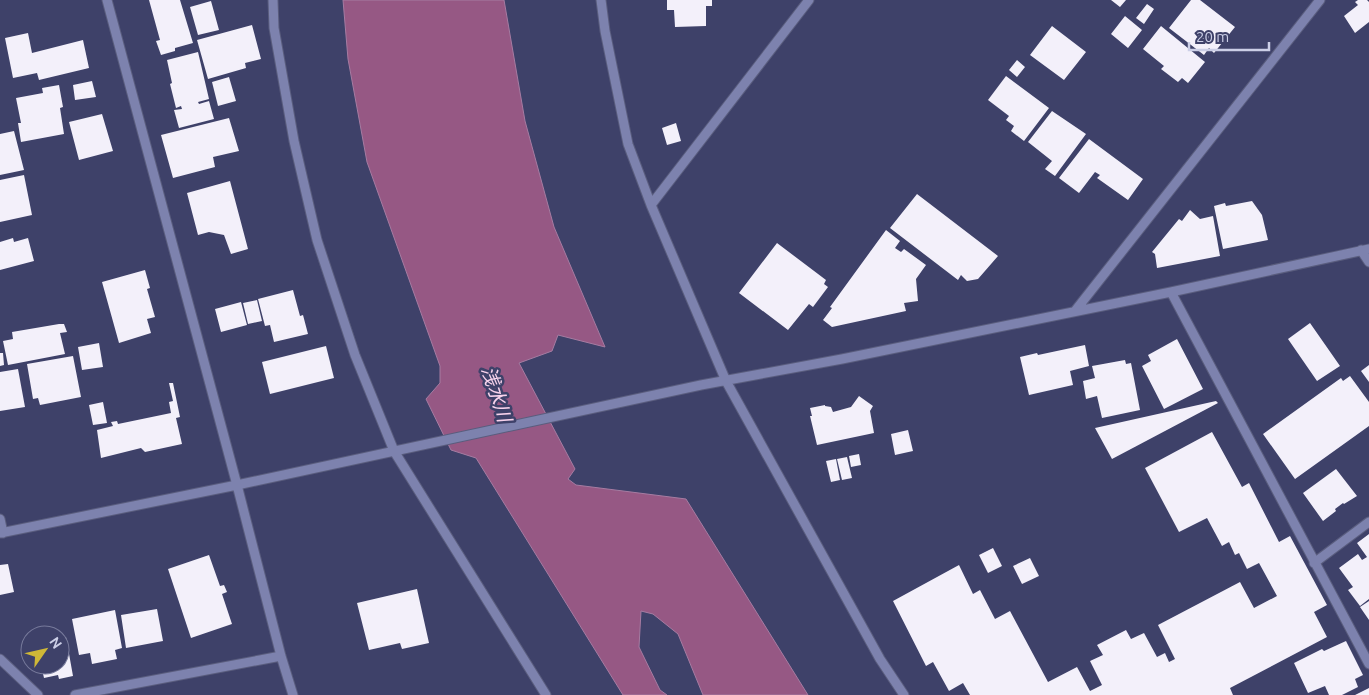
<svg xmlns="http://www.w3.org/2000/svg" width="1369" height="695" viewBox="0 0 1369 695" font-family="Ubuntu,'Noto Sans JP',sans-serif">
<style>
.water{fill:#965884;stroke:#a67ca2}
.building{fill:#f3f0fa}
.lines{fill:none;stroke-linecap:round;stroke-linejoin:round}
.minor-casing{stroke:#5a5d7e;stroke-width:11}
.minor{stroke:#7d82ae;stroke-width:9}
.labels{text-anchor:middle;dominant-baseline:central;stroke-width:5;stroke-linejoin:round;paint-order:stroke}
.water-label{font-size:19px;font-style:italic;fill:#f8d3ec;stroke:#3e4169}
</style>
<rect width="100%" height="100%" fill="#3e4169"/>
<!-- water -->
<path class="water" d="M343,0h161l21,121 29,106 51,120 -47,-12 -6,16 -33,12 56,106 -7,10 8,6 110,14 122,196h-105l-25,-61 -25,-20 -12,-3 -2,36 21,43 7,5h-44l-147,-237 -25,-8 -25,-51 14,-16v-17l-73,-204 -19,-103z"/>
<!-- building -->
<path class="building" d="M149,0h31l13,43 -18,5v3l-14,4 -5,-14 4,-1z
M667,0h45v6h-6v20l-31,1 -1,-17h-7z
M1111,0h15l-6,7z
M1191,0h9l35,27 -21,26 -5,-5 -5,7 -35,-27z
M1358,0h9l2,2v20l-14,11 -11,-17 14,-11 -3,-3z
M211,1l8,29 -21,5 -8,-28z
M1147,4l7,5 -10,15 -8,-6z
M1125,16l17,14 -14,18 -17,-14z
M252,25l9,34 -16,4 1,5 -38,11 -11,-39z
M1052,26l34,26 -22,28 -34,-25z
M1161,26l44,36 -17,21 -6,-5 -4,4 -17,-13 3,-3 -21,-17z
M28,33l4,20 51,-13 6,28 -50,12 -2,-7 -24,5 -8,-40z
M198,52l11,47 -11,3 1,2 10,-3 5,18 -35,9 -5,-18 8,-1 -1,-3 -5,2 -6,-24 2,-1 -5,-23z
M1017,60l8,7 -8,10 -8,-7z
M1006,76l43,32 -25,33 -13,-10 3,-5 -8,-6 3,-4 -21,-16z
M229,77l7,24 -18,5 -6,-24z
M92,81l4,16 -21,3 -2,-15z
M59,85l4,22 -3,1 4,26 -43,8 -3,-19h3l-5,-25 27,-5 -1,-5z
M1052,111l34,23 -31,42 -10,-7 7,-8 -24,-19z
M102,114l11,37 -34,9 -10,-38z
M229,118l10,33 -26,6 2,10 -42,11 -12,-43z
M676,123l5,18 -14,4 -5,-17z
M14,131l10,39 -24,5v-41z
M1089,139l54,40 -15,21 -31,-22 3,-3 -5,-3 -16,21 -20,-15z
M24,175l8,40 -32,7v-42z
M230,181l18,68 -17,5 -7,-19 -15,-3 -11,3 -11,-42z
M917,194l81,62 -20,23 -11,2 -6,-6 -3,5 -68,-52z
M1252,201l10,14 6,25 -45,9 -9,-43 11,-3 1,3z
M1190,210l10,9 13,-3 7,40 -63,12 -2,-14 -3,-2 27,-33 3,2z
M886,230l14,11 -5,7 6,4 3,-3 22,16 -10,14 2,22 -14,2 2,8 -74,16 -9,-7 9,-12 -2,-1z
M13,238l1,4 14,-4 6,23 -34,9v-28z
M777,243l49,37 -2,4 4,3 -15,20 -4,-3 -21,26 -49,-37z
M145,270l5,18 -3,1 8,28 -8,2 4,14 -32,10 -17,-61z
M293,290l7,26 3,-1 5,19 -34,8 -4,-17 -5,1 -7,-27z
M257,300l5,21 -14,3 -5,-21z
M241,302l6,23 -26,7 -6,-23z
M1310,323l30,43 -23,15 -29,-42z
M59,324h5l3,8 -7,1 5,21 -57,11 -5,-24 10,-2 -1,-7z
M1177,339l26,50 -39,20 -22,-43 9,-5 -3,-6z
M99,343l4,24 -21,3 -4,-23z
M1085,345l4,21 -19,5 3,14 -44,10 -9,-38 17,-4 1,2z
M326,346l8,32 -64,16 -8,-32z
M0,353h3l1,12 -4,1z
M73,356l8,41 -41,8 -2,-7 -5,1 -6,-35z
M1125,360l1,4 5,-1 9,47 -38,8 -5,-22 -11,3 -3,-18 12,-3 -3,-12z
M1369,365v17l-8,-11z
M18,369l7,38 -25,4v-39z
M1350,376l19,26v24l-74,53 -32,-45 78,-56 2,3z
M169,383h4l7,34 -4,1 6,26 -37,8 -4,-4 -40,10 -4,-28 16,-4 -2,-4 6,-1 1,3 53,-11 -2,-11 4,-1z
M859,396l14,10 -3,5 4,22 -57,12 -7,-29h2l-2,-8 15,-3v1l6,1 2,5 18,-5z
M1216,401l2,2 -106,56 -17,-31z
M103,402l4,21 -14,2 -4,-20z
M908,430l5,21 -18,4 -4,-21z
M1212,432l30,55 7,-4 30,59 11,-6 37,69 -13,7 13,25 -97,51 3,7h-263l-7,-12 -14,8 -16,-29 -7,4 -33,-65 66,-36 14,29 7,-4 15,29 15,-8 38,71 29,-15 13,24 12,-6 -12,-24 13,-6 -6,-10 29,-15 5,9 13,-6 13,24 8,-4 4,9 6,-3 -17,-34 82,-43 14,26 23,-12 -18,-33 -12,6 -8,-16 -4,2 -6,-13 -7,4 -15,-28 -28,14 -34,-64z
M859,454l2,11 -10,2 -2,-11z
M847,457l5,21 -10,2 -5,-21z
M836,459l4,21 -9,2 -5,-21z
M1336,469l21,27 -13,8 -1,-1 -8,6 1,2 -13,10 -20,-28z
M1369,534v65l-9,7 -12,-16 5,-3 -14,-19 19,-14 4,6 5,-3 -10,-14z
M993,548l9,18 -14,7 -9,-18z
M209,555l11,31 4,-1 3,7 -5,2 10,30 -41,14 -23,-69z
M1030,558l9,18 -17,8 -9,-18z
M8,564l6,28 -14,3v-30z
M417,589l12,54 -27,6 -2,-6 -31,7 -12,-47z
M1369,601v19l-9,-13z
M157,609l6,32 -37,7 -5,-33z
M115,610l7,38 -7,2 2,9 -25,5 -2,-11 -11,2 -7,-36z
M66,637l7,39 -14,3 -1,-4 -14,3 -3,-13h19v-27z
M1346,641l17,34 -8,4 3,8 -16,8h-13l-4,-9 -17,7 -14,-30 28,-14 2,2z
M1369,688v7h-14z"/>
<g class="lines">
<defs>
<path id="minor" d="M107,0l130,485 44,171 12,39
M273,0l1,28 20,113 23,99 38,115 39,96 152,244
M601,0l4,31 23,113 23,61 75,176 154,278 24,36
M651,205l158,-205
M1361,250l8,12
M1171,292l198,372
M1075,311l245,-311
M0,519l3,14
M0,533l237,-48 464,-100 141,-26 329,-67 198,-43
M1314,563l55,-41
M0,659l38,36
M75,695l206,-39"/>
</defs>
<!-- minor casing -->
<use href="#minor" class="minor-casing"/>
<!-- minor -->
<use href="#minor" class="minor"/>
</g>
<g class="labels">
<!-- water labels -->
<g class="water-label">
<text transform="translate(497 394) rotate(72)">浅水川</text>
</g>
</g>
<!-- north arrow -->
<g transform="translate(45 650) rotate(56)"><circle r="24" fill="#3e4169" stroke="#777a9b"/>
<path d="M0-4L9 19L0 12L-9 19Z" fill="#cfb837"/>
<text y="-8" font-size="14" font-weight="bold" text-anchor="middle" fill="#cccfe7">N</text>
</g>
<!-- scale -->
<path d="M1189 42v8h80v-8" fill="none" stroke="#cccfe7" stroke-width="2.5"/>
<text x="1196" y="42" font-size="15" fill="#cccfe7" stroke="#3e4169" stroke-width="4" paint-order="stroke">20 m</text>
</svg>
